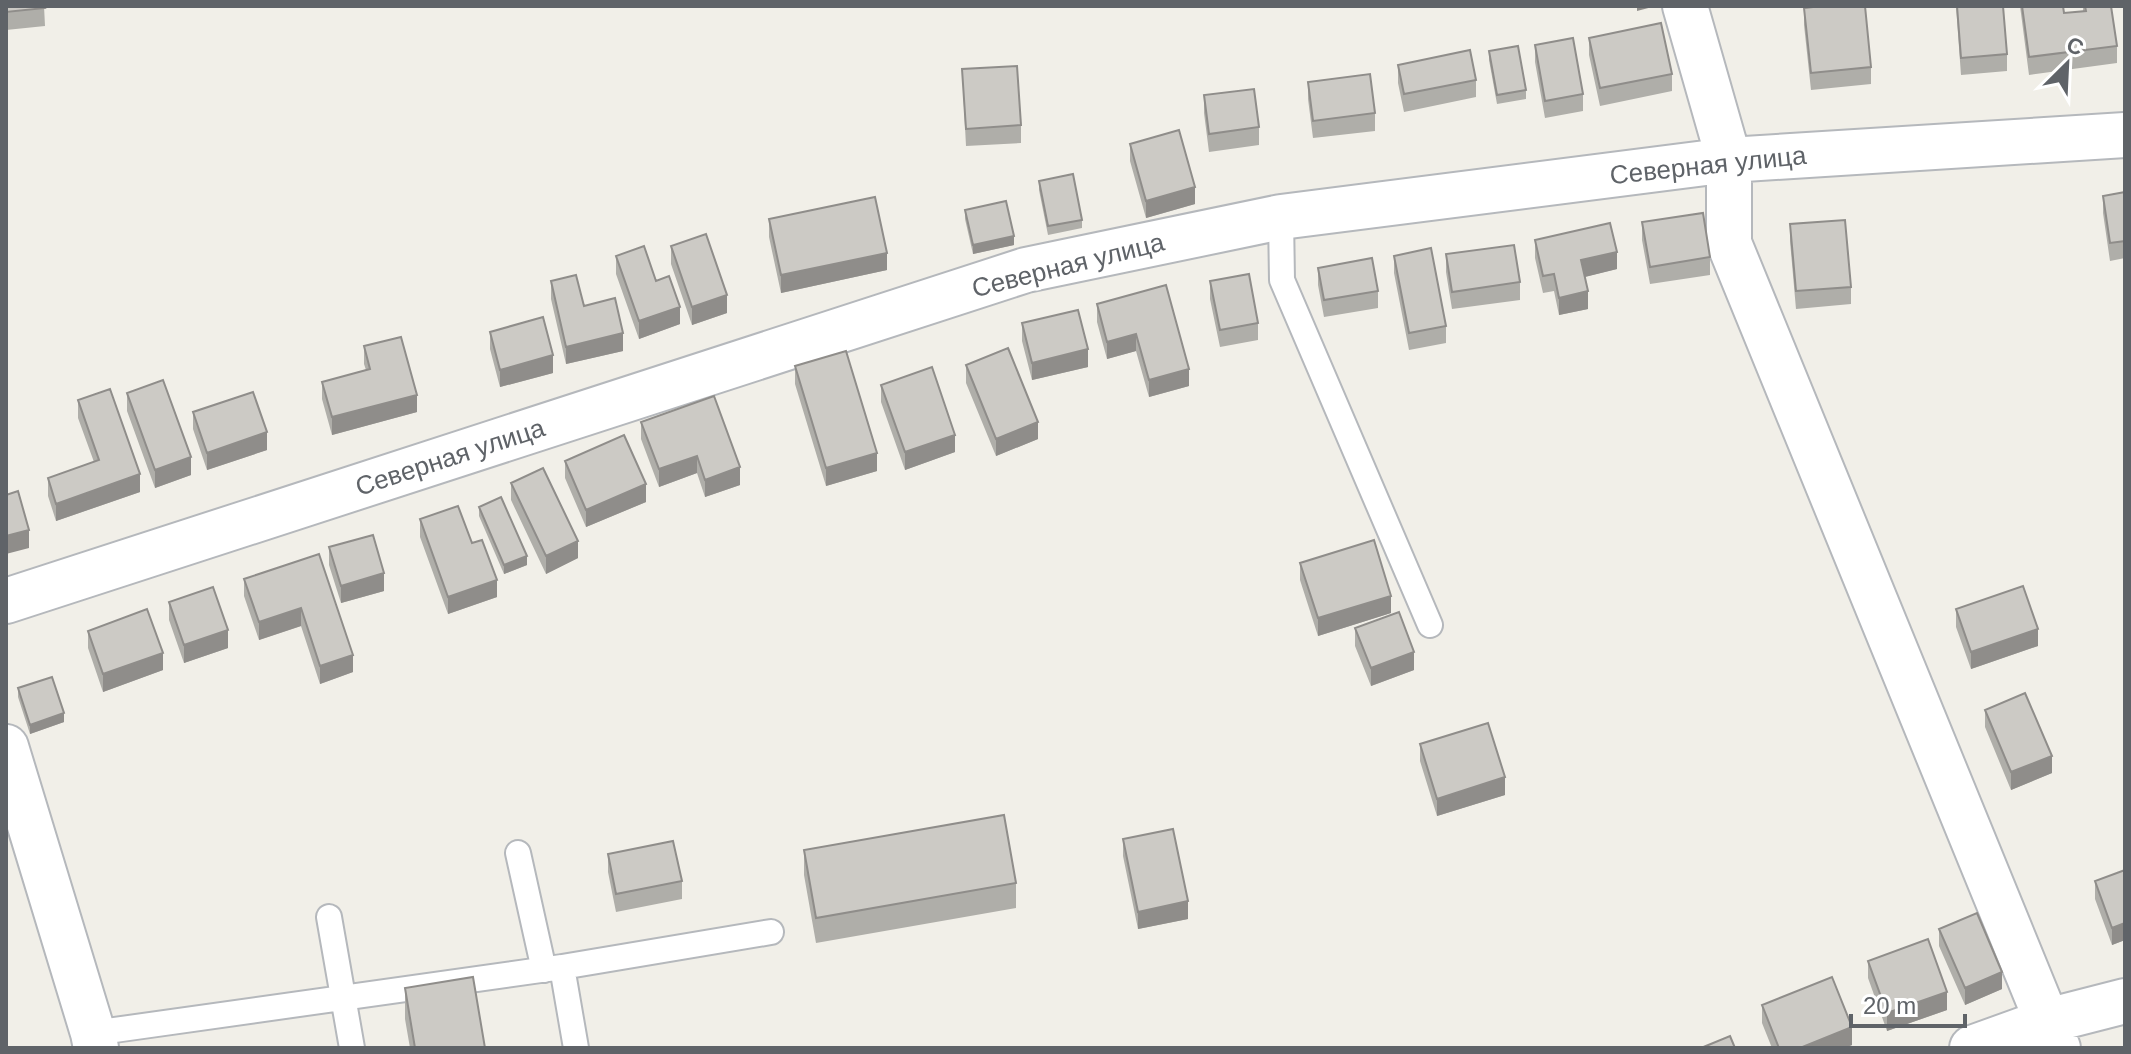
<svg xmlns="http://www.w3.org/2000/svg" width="2131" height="1054" viewBox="0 0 2131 1054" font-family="Arial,sans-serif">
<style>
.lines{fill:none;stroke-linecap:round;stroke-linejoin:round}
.lane-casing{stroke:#b5b8bc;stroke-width:28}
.street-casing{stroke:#b5b8bc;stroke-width:48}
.lane{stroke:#fff;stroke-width:24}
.street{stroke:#fff;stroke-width:44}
.wall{fill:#afaea9}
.shaded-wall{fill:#8f8d8a}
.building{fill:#cccac5;stroke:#8f8d8a;stroke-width:2}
.labels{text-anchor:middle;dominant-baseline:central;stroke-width:6;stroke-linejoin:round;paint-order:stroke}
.street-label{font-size:26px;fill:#5f6368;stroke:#fff}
</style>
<rect width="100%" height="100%" fill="#f1efe8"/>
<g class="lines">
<defs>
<path id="lane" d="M1281,217l1,63 148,345
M518,853l26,117
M329,917l23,131
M562,967l14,81
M93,1033l469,-66 209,-35"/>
<path id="street" d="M1685,6l44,154v83l329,805
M6,601l1020,-331 255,-53 448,-57 396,-25
M6,747l87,286 3,15
M1972,1048l75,-27 78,-20"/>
</defs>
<!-- lane casing -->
<use href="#lane" class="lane-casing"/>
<!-- street casing -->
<use href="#street" class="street-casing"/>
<!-- lane -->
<use href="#lane" class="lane"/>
<!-- street -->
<use href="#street" class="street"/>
</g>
<!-- wall -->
<path class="wall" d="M6,6h38l1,20 -39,4z
M1956,6h47l4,48v17l-46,4z
M2020,6h43l1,7 19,-2v-5h28l6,40v17l-88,12z
M1804,8l67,59v17l-60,6 -7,-65z
M1589,38l83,36v17l-72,15 -11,-51z
M1535,45l48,49v17l-38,7 -10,-56z
M1489,51l37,39v9l-29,5 -8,-44z
M1398,65l78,15v17l-72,15 -6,-29z
M962,69l59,56v18l-55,3z
M1308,82l67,31v18l-62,7 -5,-39z
M1204,95l55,32v18l-50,7 -5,-39z
M1130,144l65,60 -49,14 -16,-57z
M1039,181l43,39v8l-34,7 -9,-45z
M2125,192v66l-15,3 -7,-48v-17z
M965,210l49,35 -41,9 -8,-35z
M769,219l118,51 -106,23 -12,-56z
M1642,222l68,35v18l-60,9 -8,-44z
M1790,224l61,63v17l-55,5 -6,-68z
M1535,240l82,29 -33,8 4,32 -29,6 -5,-24 -11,2 -8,-35z
M671,246l56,67 -35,12 -21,-61z
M1446,254l74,28v18l-68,9 -6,-37z
M616,256l40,25 24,43 -41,15 -23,-65z
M1394,256l52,70v17l-37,7 -15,-77z
M1318,268l60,23v17l-54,9 -6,-32z
M551,281l33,25 39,45 -57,13 -15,-65z
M1210,281l48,42v17l-38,7 -10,-48z
M1166,285l23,101 -40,11 -13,-46 -29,8 -10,-37v-18z
M1022,323l66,44 -56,13 -10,-39z
M490,332l63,41 -53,14 -10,-38z
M364,346l53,66 -85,23 -10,-36v-17l44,-12 -2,-6z
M966,365l72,74 -42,17 -30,-73z
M795,366l82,105 -51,15 -31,-102z
M881,385l74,67 -50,18 -24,-68z
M127,393l64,82 -36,13 -28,-77z
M78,400l62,92 -84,29 -8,-25v-18l46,-16 -16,-44z
M193,412l74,38 -60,20 -14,-41z
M641,422l99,63 -35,12 -8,-24 -38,14 -18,-48z
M565,461l81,41 -60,25 -21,-49z
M511,483l67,75 -32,16 -35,-74z
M479,507l48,58 -23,9 -25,-58z
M420,519l52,24 25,54 -49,17 -28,-77z
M329,547l55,44 -43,12 -12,-38z
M319,554l34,118 -33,12 -19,-58 -42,14 -15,-44v-17z
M1300,563l91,50 -73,23 -18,-56z
M169,602l59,46 -44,15 -15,-43z
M1956,609l82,37 -67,23 -15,-42z
M1355,628l59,42 -43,16 -16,-40z
M88,631l75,39 -60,22 -15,-44z
M18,688l46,34 -34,12 -12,-37z
M1985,710l67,63 -41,17 -26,-63z
M1420,744l85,51 -68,21 -17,-55z
M1123,839l65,80 -50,10 -15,-73z
M804,850l212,33v25l-200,35 -12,-68z
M608,854l74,27v18l-66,13 -8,-40z
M2125,870v70l-13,5 -17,-46v-18z
M1939,929l63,60 -37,16 -26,-59z
M1868,961l79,49 -60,21 -19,-53z
M405,988l80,60h-75l-5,-29z
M1762,1005l90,40 -8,3h-72l-10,-25z"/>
<!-- shaded-wall -->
<path class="shaded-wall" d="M1637,6h19l-19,5z
M1195,187v17l-49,14v-17z
M1014,236v9l-41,9v-9z
M1617,252v17l-36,9v-18z
M887,253v17l-106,23v-18z
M1588,291v18l-29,6v-17z
M727,295v18l-35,12v-18z
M680,307v17l-41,15v-18z
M623,333v18l-57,13v-17z
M1136,334v17l-29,8v-17z
M1088,349v18l-56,13v-17z
M553,355v18l-53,14v-17z
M1189,369v17l-40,11v-17z
M417,395v17l-85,23v-18z
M1038,422v17l-42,17v-17z
M267,432v18l-60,20v-17z
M955,435v17l-50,18v-18z
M877,453v18l-51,15v-18z
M697,456v17l-38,14v-18z
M191,457v18l-36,13v-18z
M740,467v18l-35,12v-17z
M140,474v18l-84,29v-17z
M646,484v18l-60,25v-17z
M29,530v18l-23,6v-18z
M578,541v17l-32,16v-18z
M527,556v9l-23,9v-9z
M384,573v18l-43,12v-17z
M497,580v17l-49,17v-17z
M1391,596v17l-73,23v-18z
M301,608v18l-42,14v-18z
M2038,629v17l-67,23v-17z
M228,630v18l-44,15v-18z
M1414,652v18l-43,16v-18z
M163,653v17l-60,22v-18z
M353,655v17l-33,12v-18z
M64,713v9l-34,12v-9z
M2052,756v17l-41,17v-18z
M1505,777v18l-68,21v-17z
M1188,901v18l-50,10v-17z
M2125,923v17l-13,5v-17z
M2002,972v17l-37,16v-17z
M1947,992v18l-60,21v-18z
M1852,1027v18l-8,3h-44z"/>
<!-- building -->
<path class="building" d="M6,6h38l1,2 -39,4z
M1822,6h43l6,61 -60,6 -7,-65z
M1957,6h46l4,48 -46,4z
M2022,6h41l1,7 22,-2 -1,-5h26l6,40 -88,11z
M1661,23l11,51 -72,14 -11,-50z
M1573,38l10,56 -38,7 -10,-56z
M1518,46l8,44 -29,5 -8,-44z
M1470,50l6,30 -72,14 -6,-29z
M1017,66l4,59 -55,4 -4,-60z
M1370,74l5,39 -62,8 -5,-39z
M1254,89l5,38 -50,7 -5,-39z
M1179,130l16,57 -49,14 -16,-57z
M1073,174l9,46 -34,6 -9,-45z
M2125,192v49l-15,2 -7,-47z
M875,197l12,56 -106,22 -12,-56z
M1006,201l8,35 -41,9 -8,-35z
M1703,213l7,44 -60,10 -8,-45z
M1845,220l6,67 -55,4 -6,-67z
M1610,223l7,29 -36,8 7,31 -29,7 -5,-24 -11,2 -8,-36z
M706,234l21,61 -35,12 -21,-61z
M1514,245l6,37 -68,10 -6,-38z
M644,246l12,35 13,-5 11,31 -41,14 -23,-65z
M1431,248l15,78 -37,7 -15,-77z
M1372,258l6,33 -54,9 -6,-32z
M1249,274l9,49 -38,7 -10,-49z
M576,275l8,31 31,-8 8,35 -57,14 -15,-66z
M1166,285l23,84 -40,11 -13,-46 -29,8 -10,-38z
M1078,310l10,39 -56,14 -10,-40z
M543,317l10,38 -53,15 -10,-38z
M401,337l16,58 -85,22 -10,-35 48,-13 -6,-23z
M1008,348l30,74 -42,17 -30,-74z
M846,351l31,102 -51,15 -31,-102z
M932,367l23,68 -50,17 -24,-67z
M163,380l28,77 -36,13 -28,-77z
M110,389l30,85 -84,30 -8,-26 51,-18 -21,-60z
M253,392l14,40 -60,21 -14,-41z
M714,396l26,71 -35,13 -8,-24 -38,13 -18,-47z
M624,435l22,49 -60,26 -21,-49z
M543,468l35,73 -32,15 -35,-73z
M18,491l11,39 -23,6v-41z
M501,497l26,59 -23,9 -25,-58z
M458,506l14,37 10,-3 15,40 -49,17 -28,-78z
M373,535l11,38 -43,13 -12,-39z
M1374,540l17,56 -73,22 -18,-55z
M319,554l34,101 -33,11 -19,-58 -42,14 -15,-43z
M2023,586l15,43 -67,23 -15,-43z
M213,587l15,43 -44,15 -15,-43z
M147,609l16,44 -60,21 -15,-43z
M1399,612l15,40 -43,16 -16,-40z
M52,677l12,36 -34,12 -12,-37z
M2025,693l27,63 -41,16 -26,-62z
M1488,723l17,54 -68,22 -17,-55z
M1004,815l12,68 -200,35 -12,-68z
M1173,829l15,72 -50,11 -15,-73z
M673,841l9,40 -66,13 -8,-40z
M2125,870v53l-13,5 -17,-47z
M1977,913l25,59 -37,16 -26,-59z
M1928,939l19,53 -60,21 -19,-52z
M473,977l12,71h-70l-10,-60z
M1832,977l20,50 -52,21h-21l-17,-43z
M1730,1036l5,12h-34z"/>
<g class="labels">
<!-- street labels -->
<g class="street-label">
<text transform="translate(1708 165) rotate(-6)">Северная улица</text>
<text transform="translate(1068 265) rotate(-14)">Северная улица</text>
<text transform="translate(450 457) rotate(-18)">Северная улица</text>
</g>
</g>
<!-- border -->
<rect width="2131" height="1054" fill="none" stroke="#5f6368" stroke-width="16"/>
<!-- north arrow -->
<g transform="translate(2067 64) rotate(24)" stroke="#ffffff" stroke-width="6" paint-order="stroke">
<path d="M0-6L14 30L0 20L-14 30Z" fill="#5f6368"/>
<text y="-12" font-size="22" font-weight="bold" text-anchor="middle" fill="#5f6368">С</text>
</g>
<!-- scale -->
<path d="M1851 1014v12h114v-12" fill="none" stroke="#5f6368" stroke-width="4"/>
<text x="1863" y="1014" font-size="24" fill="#5f6368" stroke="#ffffff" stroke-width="6" paint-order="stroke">20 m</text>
</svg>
